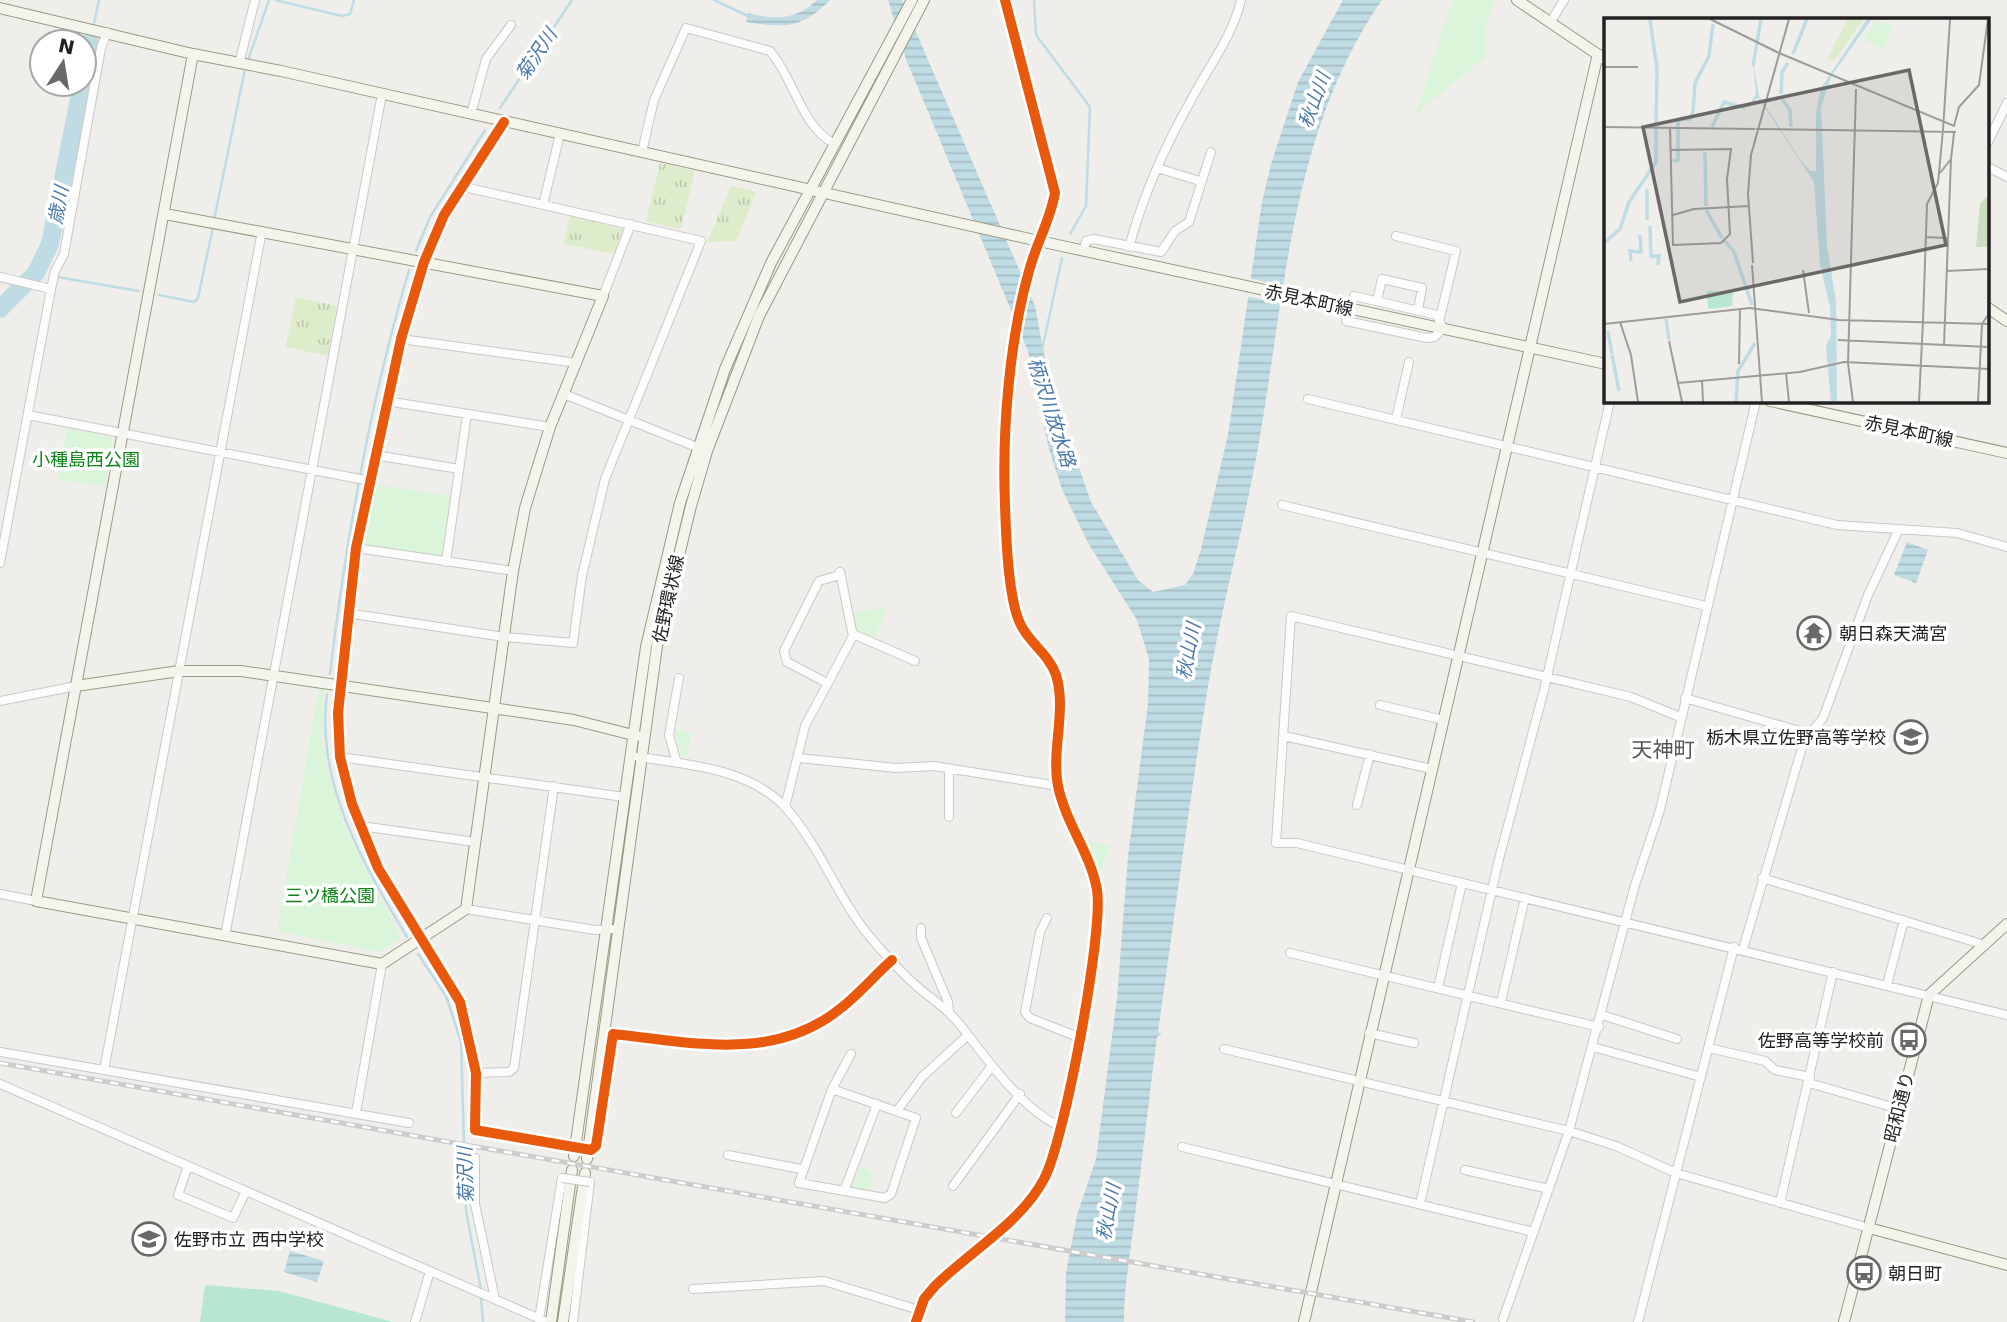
<svg xmlns="http://www.w3.org/2000/svg" width="2007" height="1322" viewBox="0 0 2007 1322" font-family="'DejaVu Sans','Noto Sans JP',sans-serif">
<style>
.grass{fill:url(#grass-tufts)}
.park{fill:#daf5da}
.pitch{fill:#b7e6d2}
.water{fill:url(#water-rules)}
.pier{fill:#f0eeeb}
.lines{fill:none;stroke-linecap:round;stroke-linejoin:round}
.stream{stroke:#bfdbe3;stroke-width:2.5}
.river{stroke:#bfdbe3;stroke-width:18}
.street-casing{stroke:#c9c8c7;stroke-width:10}
.secondary-casing{stroke:#999a82;stroke-width:12}
.street{stroke:#fdfcfc;stroke-width:8}
.secondary{stroke:#f4f4ed;stroke-width:10}
.rail-casing{stroke:#ccc;stroke-width:5}
.rail{stroke:#fff;stroke-width:2.5;stroke-dasharray:8;stroke-linecap:butt}
.street-bridge-casing{stroke:#c9c8c7;stroke-width:10;stroke-linecap:butt}
.street-bridge{stroke:#fdfcfc;stroke-width:8}
.cycleway-casing{stroke:#fff;stroke-width:15}
.cycleway{stroke:#e8590c;stroke-width:10}
.labels{text-anchor:middle;dominant-baseline:central;stroke-width:7;stroke-linejoin:round;paint-order:stroke}
.street-label{font-size:18px;fill:#222;stroke:#fff}
.park-label{font-size:18px;fill:#0c8416;stroke:#fff}
.poi-label{font-size:18px;fill:#222;stroke:#fff;text-anchor:start}
.water-label{font-size:19px;font-style:italic;fill:#4a7aab;stroke:#fff}
.quarter-label{font-size:21px;fill:#555;stroke:#fff}
.inset-river{fill:none;stroke:#bfdbe3;stroke-width:3.5}
.inset-road{fill:none;stroke:#9e9c9b;stroke-width:2}
.view{fill:#6a6968;fill-opacity:0.15;stroke:#6a6968;stroke-width:3.5}
.inset-edge{fill:none;stroke:#222;stroke-width:3.5}
</style>
<defs>
<pattern id="grass-tufts" width="24" height="20" patternUnits="userSpaceOnUse" patternTransform="scale(1.75)"><rect width="24" height="20" fill="#ddeccb"/><path d="M3 7l-1-3M5 7V3M7 7l1-3M15 17l-1-3M17 17v-4M19 17l1-3" fill="none" stroke="#bdcaae"/></pattern>
<pattern id="water-rules" width="6" height="5" patternUnits="userSpaceOnUse" patternTransform="scale(1.75)"><rect width="6" height="5" fill="#bfdbe3"/><path d="M0 2.5h6" fill="none" stroke="#a4bcc2"/></pattern>
</defs>
<rect width="100%" height="100%" fill="#f0eeeb"/>
<!-- grass -->
<path class="grass" d="M660,163l35,8 -14,58 -35,-7z
M731,186l25,6 -20,49 -29,1z
M570,215l53,14 -8,25 -51,-10z
M296,297l41,9 -9,50 -42,-9z"/>
<!-- park -->
<path class="park" d="M1455,0h39l-9,26v31l-69,57 34,-107z
M68,426l46,12 -9,48 -47,-6z
M373,484l77,12 -6,55 -7,5 -69,-11 -6,-4z
M887,607l-13,32 -18,-9 -4,-17z
M319,687l5,1 -2,51 6,34 17,54 56,112 -21,13 -103,-21z
M674,729l18,4 -5,22h-6z
M1086,841l24,4 -9,27 -4,-1z
M860,1167l8,2 6,8 -5,16 -18,-5z"/>
<!-- pitch -->
<path class="pitch" d="M205,1285l74,6 114,31h-193z"/>
<!-- water -->
<path class="water" d="M817,0h13c-29,29 -45,28 -84,22l2,-9c27,7 49,7 69,-13z
M888,0h14l133,306 15,79 41,117 47,78 15,12 32,-7 8,-11 8,-25 27,-114 34,-233 9,-38 27,-82 45,-82h39c-96,138 -97,311 -128,469 -15,77 -36,153 -48,230 -18,111 -32,222 -48,333l4,2 -5,3c-8,59 -14,118 -22,178 -4,36 -11,70 -11,107h-59l1,-49 11,-58 19,-56 21,-161 11,-142 20,-152 1,-45 -12,-39 -49,-77 -26,-54 -13,-40 -21,-98 -122,-292z
M1907,542l21,8 -12,33 -22,-8z
M290,1251l34,10 -7,21 -33,-10z"/>
<!-- pier -->
<path class="pier" d="M1248,278l38,8 -2,18 -39,-8z"/>
<g class="lines">
<!-- stream -->
<path class="stream" d="M275,0l67,16 8,-2 4,-14
M714,0l34,16
M1034,0l2,35 54,72 -4,99 -16,28
M93,28l6,-28
M90,42l2,-8
M247,63l22,-63
M500,108l72,-108
M214,220l31,-151
M416,251l14,-34 55,-87
M57,277l82,14
M159,295l35,7 4,-4 15,-71
M1042,350l20,-92
M330,674c16,-136 40,-272 79,-404
M327,694c-12,88 36,170 80,243
M418,954l28,42 15,46 5,169 14,73 3,38"/>
<!-- river -->
<path class="river" d="M84,74l6,-32
M0,309l36,-36 14,-29 32,-160"/>
<defs>
<path id="street" d="M1550,23l14,-23
M239,64l16,-64
M471,114l15,-55 25,-34
M504,122l-60,93 -20,47 -23,77 -45,209 -18,165 2,44 12,47 26,64 82,134 16,71 -1,57 93,17
M1988,142l19,-39
M642,152l12,-52 32,-72 84,23c24,28 31,74 63,92
M1988,167l19,10
M1157,168l43,13
M543,205l17,-71
M1396,236l60,15 -16,67
M1129,247c14,-51 35,-99 61,-145 17,-33 43,-66 51,-102
M1084,250l2,-9 8,-2 67,13 14,-21 14,-9 22,-70
M0,277l51,12
M603,296l28,-72
M1377,301l5,-22 40,9 -4,22
M1346,321l81,17 7,-1 9,-8 -6,-14 -83,-19
M401,339l176,24
M564,394l140,56
M1308,399l529,126 120,8 50,14
M386,401l164,26
M28,415l342,66
M1396,419l13,-57
M375,455l84,14
M1282,505l424,101
M356,548l157,23
M446,562l21,-148
M0,563l51,-274 4,-18 9,-17 37,-206 6,-16
M347,613l157,24 69,6 9,-67 23,-97 96,-238 -241,-55
M853,634l62,27
M827,683l-40,-21 -3,-11 35,-70 21,-6
M1685,698l125,36
M0,701l76,-15
M1380,705l64,15
M1680,717l-49,-20 -340,-81 -15,227h21l710,172
M1284,736l148,33
M340,757l284,40
M638,757c49,7 113,12 148,51 34,38 51,89 84,129 16,19 36,41 56,57 13,10 25,19 35,32 23,29 64,88 100,100
M799,758l97,10 38,-2 124,20
M677,763l-8,-28 10,-57
M949,768v49
M1357,805l13,-51
M785,807l20,-81 48,-90 -13,-64
M362,829l6,-2 107,15
M1762,878l223,67
M0,894l36,7
M466,909l129,21 17,-1
M1047,918l-7,14 -15,80 5,6 48,19
M921,928v10l27,64 1,10
M225,936l157,-842
M1743,949l61,-208 19,-23 45,-123 31,-66
M1290,953l309,74
M1887,985l17,-65
M1438,988l24,-105
M1501,1002l24,-104
M1602,1015l75,24
M1369,1033l45,10
M1593,1047l108,30
M1709,1048l56,13 10,9 35,7
M1224,1049l345,82 47,15 60,27 193,55
M0,1052l409,71
M104,1070l158,-839
M476,1073l33,-1 5,-4 40,-282
M1809,1083l90,26
M0,1084l547,238
M832,1089l84,29 -25,76 -6,4 -86,-15z
M832,1089l19,-35
M897,1111l25,-34 46,-42
M356,1113l26,-149
M956,1113l35,-46
M1182,1147l352,85
M591,1150l5,-4 17,-112c78,8 161,29 228,-26 18,-14 34,-33 51,-48
M728,1155l73,14
M475,1158v46l20,95
M188,1166l-10,29 55,23 13,-27
M1465,1170l84,19
M953,1186l67,-92
M844,1191l33,-87
M1780,1203l53,-231
M1420,1204l79,-345 45,-169 66,-289
M935,1286c35,-35 86,-63 109,-107 20,-36 60,-249 53,-289 -6,-36 -31,-66 -39,-104 -7,-36 9,-76 -2,-111 -7,-20 -25,-31 -34,-48 -14,-23 -16,-93 -17,-122 -3,-73 4,-163 24,-234 7,-27 21,-50 26,-78l-50,-193
M693,1289l131,-8 95,29
M539,1319l23,-141
M1503,1319l66,-188 66,-246 25,-75 96,-409
M415,1322l15,-51
M573,1322l17,-140
M1638,1322l96,-375"/>
<path id="secondary" d="M1517,0l89,60
M0,8l193,46 88,17 758,170 567,123
M165,214l438,82 -53,131 -25,81 -12,63 -47,338 -84,55 -346,-63 157,-847
M1988,308l19,13
M1770,401l237,52
M76,686l103,-15h62l333,49 63,16
M574,1156l72,-509 34,-144 45,-134 46,-106 141,-263
M587,1159l70,-513 34,-140 16,-55 52,-135 165,-316
M1869,1228l138,37
M551,1322l21,-152
M563,1322l22,-149
M916,1322l8,-23 11,-13
M1304,1322l294,-1268
M1844,1322l85,-327 78,-71"/>
</defs>
<!-- street casing -->
<use href="#street" class="street-casing"/>
<!-- secondary casing -->
<use href="#secondary" class="secondary-casing"/>
<!-- street -->
<use href="#street" class="street"/>
<!-- secondary -->
<use href="#secondary" class="secondary"/>
<defs>
<path id="rail" d="M0,1063l1473,259"/>
</defs>
<!-- rail casing -->
<use href="#rail" class="rail-casing"/>
<!-- rail -->
<use href="#rail" class="rail"/>
<defs>
<path id="street-bridge" d="M568,1147l23,3
M562,1178l28,4"/>
</defs>
<!-- street-bridge casing -->
<use href="#street-bridge" class="street-bridge-casing"/>
<!-- street-bridge -->
<use href="#street-bridge" class="street-bridge"/>
<defs>
<path id="cycleway" d="M504,122l-60,93 -20,47 -23,77 -45,209 -18,165 2,44 12,47 26,64 82,134 16,71 -1,57 116,20 5,-4 17,-112c78,8 161,29 228,-26 18,-14 34,-33 51,-48
M916,1322l8,-23 11,-13c35,-35 86,-63 109,-107 20,-36 60,-249 53,-289 -6,-36 -31,-66 -39,-104 -7,-36 9,-76 -2,-111 -7,-20 -25,-31 -34,-48 -14,-23 -16,-93 -17,-122 -3,-73 4,-163 24,-234 7,-27 21,-50 26,-78l-50,-193"/>
</defs>
<!-- cycleway casing -->
<use href="#cycleway" class="cycleway-casing"/>
<!-- cycleway -->
<use href="#cycleway" class="cycleway"/>
</g>
<!-- icons -->
<defs>
<symbol id="temple-ring" viewBox="-11 -11 22 22"><circle r="9.5" fill="#fff" stroke="#6a6968" stroke-width="1.5"/><path d="M0-6L5-2H3V0L6.5 2.5H4V6H1.5V3h-3V6H-4V2.5H-6.5L-3 0V-2H-5Z" fill="#6a6968"/></symbol>
<symbol id="school-ring" viewBox="-11 -11 22 22"><circle r="9.5" fill="#fff" stroke="#6a6968" stroke-width="1.5"/><path d="M0-5L7-2L0 1L-7-2ZM-4 1L0 2.5L4 1V4Q0 6-4 4Z" fill="#6a6968"/></symbol>
<symbol id="bus-ring" viewBox="-11 -11 22 22"><circle r="9.5" fill="#fff" stroke="#6a6968" stroke-width="1.5"/><path d="M-5-6H5V4H4V6H2V4H-2V6H-4V4H-5ZM-3.5-4V0h7V-4ZM-3.5 1.2v1.5H-2V1.2ZM2 1.2v1.5H3.5V1.2Z" fill="#6a6968"/></symbol>
</defs>
<g fill-rule="evenodd">
<use href="#temple-ring" x="1795" y="614" width="38" height="38"/>
<use href="#school-ring" x="1892" y="718" width="38" height="38"/>
<use href="#bus-ring" x="1890" y="1021" width="38" height="38"/>
<use href="#school-ring" x="130" y="1220" width="38" height="38"/>
<use href="#bus-ring" x="1845" y="1254" width="38" height="38"/>
</g>
<g class="labels">
<!-- street labels -->
<g class="street-label">
<text transform="translate(1309 300) rotate(12)">赤見本町線</text>
<text transform="translate(1909 431) rotate(12)">赤見本町線</text>
<text transform="translate(668 599) rotate(-78)">佐野環状線</text>
<text transform="translate(1899 1107) rotate(-76)">昭和通り</text>
</g>
<!-- park labels -->
<g class="park-label">
<text x="86" y="459">小種島西公園</text>
<text x="330" y="895">三ツ橋公園</text>
</g>
<!-- poi labels -->
<g class="poi-label">
<text x="1839" y="633">朝日森天満宮</text>
<text x="1886" y="737" text-anchor="end">栃木県立佐野高等学校</text>
<text x="1884" y="1040" text-anchor="end">佐野高等学校前</text>
<text x="174" y="1239">佐野市立 西中学校</text>
<text x="1888" y="1273">朝日町</text>
</g>
<!-- water labels -->
<g class="water-label">
<text transform="translate(536 54) rotate(-56)">菊沢川</text>
<text transform="translate(1314 100) rotate(-70)">秋山川</text>
<text transform="translate(58 205) rotate(-79)">歳川</text>
<text transform="translate(1052 412) rotate(72)">柄沢川放水路</text>
<text transform="translate(1188 651) rotate(-79)">秋山川</text>
<text transform="translate(465 1175) rotate(-92)">菊沢川</text>
<text transform="translate(1108 1212) rotate(-79)">秋山川</text>
</g>
<!-- quarter labels -->
<g class="quarter-label">
<text x="1663" y="750">天神町</text>
</g>
</g>
<!-- overview -->
<g transform="translate(1604 18)">
<rect width="385" height="385" fill="#f0eeeb"/>
<path d="M244,1h16l-30,42 -7,-2z" fill="#ddeccb"/>
<path d="M385,177v52h-13l4,-44z" fill="#cbdec1"/>
<path d="M273,3l16,5 -9,22 -21,-8z" fill="#daf5da"/>
<path d="M103,273h26l-1,15 -24,3z" fill="#b7e6d2"/>
<path d="M263,1h5l-40,56 -11,32 6,139 9,55 1,101h-6l-5,-56 5,-11 -1,-28 -10,-42 -6,-83 -56,-85 -8,10h-7l6,-1 7,-12 -3,-32 6,34 43,66 8,9h6v-59l5,-24z" fill="#bfdbe3"/>
<path class="inset-river" d="M46,1l7,50 -1,61M189,36l14,-35M149,48l8,-47M177,76l1,-22 6,-9M176,78l10,14 1,17M108,109l12,-25 21,6M101,134l1,54M69,143l5,-1v-40l12,-1 3,-7 2,-29 14,-27 4,-32M102,192l16,28M43,202v-31M46,208l1,30h8l-1,9M121,223l9,11 18,53M0,225l16,-14 9,-27 27,-40v-32M27,243l-1,-10 11,1 -1,-17M62,301l3,21M4,313l4,23M8,337l7,36M132,384l2,-31 17,-28"/>
<path class="inset-road" d="M106,1l69,34M175,35l175,73 5,-19 20,-22 9,-66M0,49h34M0,109l151,2M66,110l3,117 48,-2 9,-9 -3,-55 4,-30 -60,1M152,111l200,3M339,112l7,-111M336,155l11,-14 3,-26M69,197l21,-6 55,-3M321,219l22,1M149,245l-5,-69 3,-39 38,-136M148,247l10,137M199,252l6,43M342,253l43,-2M319,303l4,-117 11,-21 5,-53M16,304l11,33 7,47M0,306l146,-16 89,12 150,4M378,306l6,-9 1,-38M234,322l151,7M65,323l13,61M340,327l7,-186M135,346l1,-56M182,355l3,29M98,362l1,22M74,365l122,-11 44,-10 145,7M249,384l-5,-39 8,-274M315,384l4,-81M374,384l4,-78"/>
<path class="view" d="M305,52l37,175 -266,57 -37,-175z"/>
<rect width="385" height="385" class="inset-edge"/>
</g>
<!-- north arrow -->
<g transform="translate(63 63) rotate(12)"><circle r="33" fill="#ffffff" stroke="#a7a7a7" stroke-width="2"/>
<path d="M0-5L12 26L0 18L-12 26Z" fill="#6a6968"/>
<text y="-10" font-size="19" font-weight="bold" text-anchor="middle" fill="#222222">N</text>
</g>
</svg>
